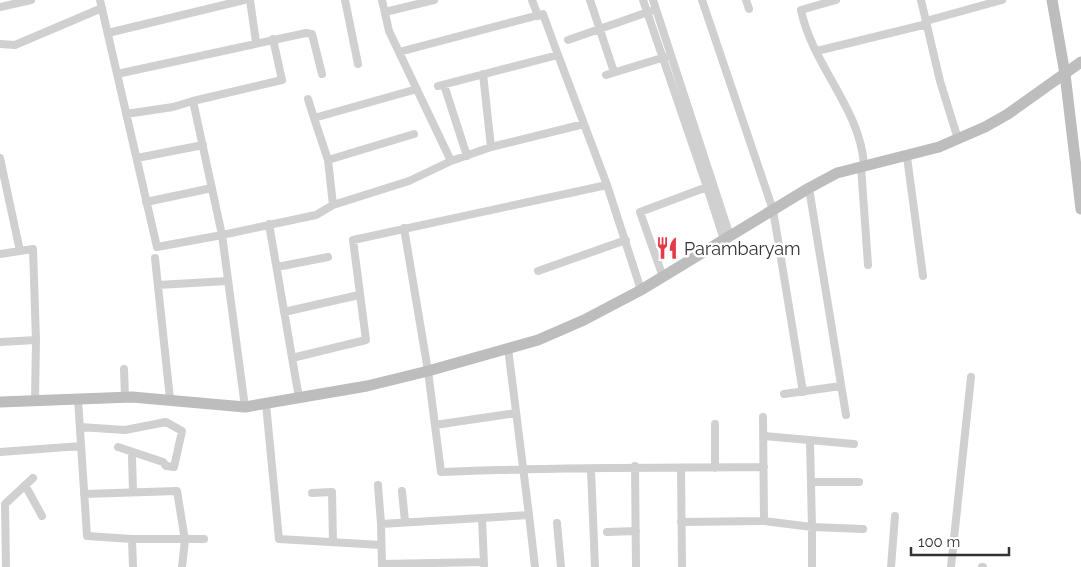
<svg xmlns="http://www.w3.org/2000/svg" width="1081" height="567" viewBox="0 0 1081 567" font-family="Raleway,sans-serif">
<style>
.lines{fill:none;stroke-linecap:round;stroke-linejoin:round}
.street{stroke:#d0d0d0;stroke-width:8}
.secondary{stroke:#bdbdbd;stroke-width:11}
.labels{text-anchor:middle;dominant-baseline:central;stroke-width:5;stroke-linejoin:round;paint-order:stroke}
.poi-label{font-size:18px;fill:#333;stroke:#fff;text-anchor:start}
</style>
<rect width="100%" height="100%" fill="#fff"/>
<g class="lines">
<!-- street -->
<path class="street" d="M100,0l57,247 65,-12 -29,-134 89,-21 -9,-41
M250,0l6,42
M345,0l13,64
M382,0l7,31 10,21 144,-38 15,41
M532,0l6,16
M590,0l24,72
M643,0l64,187 -67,25 23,65
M653,0l77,236
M702,0l71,210 30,182
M746,0l3,9
M836,0l-35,10c11,55 60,99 63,156
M921,0l19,81 18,58
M0,7l31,-7
M385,12l49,-12
M926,21l76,-21
M108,33l136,-33
M568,40l83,-29
M0,44l15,1 87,-37
M817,51l110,-27
M399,52l52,109
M117,74l189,-41 6,1 10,40
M483,74l8,73
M606,75l59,-18
M444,85l23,71
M438,86l120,-31 26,69
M308,99l6,19
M126,114l47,-7 20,-6
M907,157l16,119
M0,158l20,93
M137,158l66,-13
M328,160l86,-26
M861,166l7,99
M707,187l17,53
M809,188l37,227
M146,202l66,-14
M333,205l76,-24 42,-20 40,-14 93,-23 23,61 34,105
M269,224l30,174
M404,228l24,143 13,101c108,-5 215,-4 323,-5
M0,254l33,-5 3,91
M155,258l15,141
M277,267l51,-10
M538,271l88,-31
M158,285l69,-4
M284,312l75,-17
M0,342l36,-2 -1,61
M292,358l74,-18 -13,-100 254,-55
M124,369l1,28
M784,394l57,-8
M78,399l9,137 45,3 1,28
M266,404l13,135 102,6
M245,407l-23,-172 94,-20 17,-10 -5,-45 -14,-42 103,-29
M763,417l1,104 48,6v40
M715,424v44
M435,425l81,-12
M80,427l45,3 41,-8 16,9 -8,36 -8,-1 -3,-4 -45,-15
M764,436l90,8
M810,442l2,85 51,2
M0,452l81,-6
M132,457l1,35
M635,466l1,101
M681,468l1,99
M591,470l4,97
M811,482h48
M25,485l17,31
M378,485l3,39
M402,491l3,31
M312,493l20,-1 1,50
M84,494l93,-3 8,49 -3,27
M529,515l6,52
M482,518l2,47
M681,522l83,-1
M557,523l4,44
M607,532l29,-1
M132,539h72
M382,564l102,-2
M6,567l-1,-63 28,-26
M382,567l-1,-43 148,-9 -21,-167
M891,567l4,-51
M951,567l20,-190
M982,567h1h-1"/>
<!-- secondary -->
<path class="secondary" d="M1052,0l13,74 16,135
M0,402l132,-5 113,10 122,-21 61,-15 110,-31 46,-20 57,-30 168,-102 28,-15 102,-26 46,-20 23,-13 73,-52"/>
</g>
<!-- icons -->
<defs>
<symbol id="restaurant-bare" viewBox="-9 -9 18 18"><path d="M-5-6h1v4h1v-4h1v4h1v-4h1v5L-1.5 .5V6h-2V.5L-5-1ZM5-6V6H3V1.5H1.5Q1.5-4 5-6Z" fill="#e63946" stroke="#fff" stroke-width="2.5" paint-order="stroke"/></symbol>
</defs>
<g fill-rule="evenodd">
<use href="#restaurant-bare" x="651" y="232" width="32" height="32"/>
</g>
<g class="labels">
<!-- poi labels -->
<g class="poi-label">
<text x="684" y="248">Parambaryam</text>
</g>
</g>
<!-- scale -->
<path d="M911 547v8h98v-8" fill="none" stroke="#333333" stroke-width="2.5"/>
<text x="918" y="547" font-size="15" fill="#333333" stroke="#ffffff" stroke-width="4" paint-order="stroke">100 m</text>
</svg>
